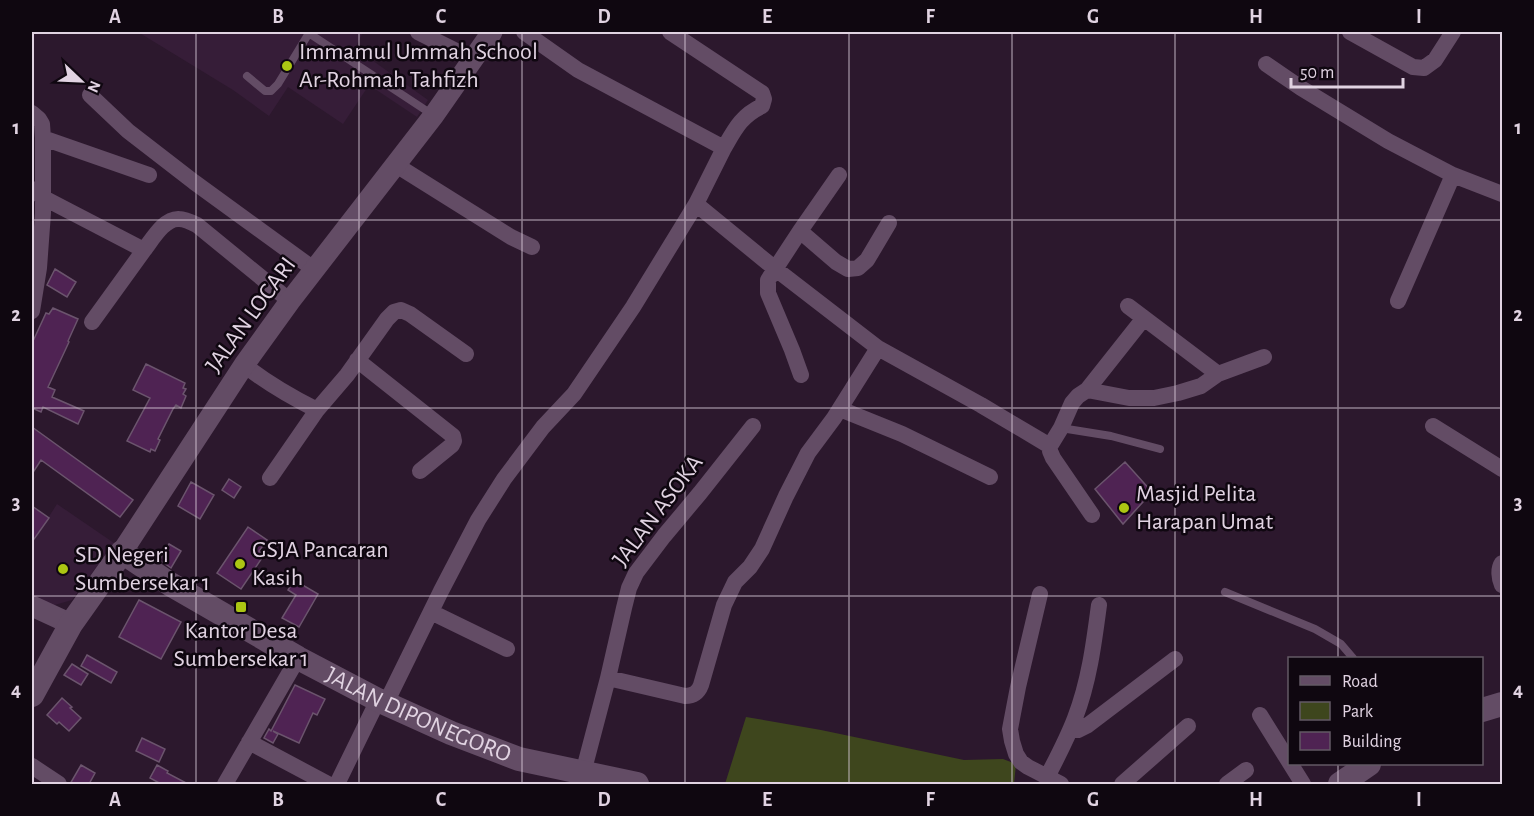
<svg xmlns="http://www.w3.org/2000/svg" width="1534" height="816" viewBox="0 0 1534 816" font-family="'Alegreya Sans',sans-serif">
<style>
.built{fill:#361d38}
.green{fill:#3e461d}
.building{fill:#4f2353;stroke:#6b546d;stroke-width:1.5}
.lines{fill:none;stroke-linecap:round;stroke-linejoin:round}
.service{stroke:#634c65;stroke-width:8}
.minor{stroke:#634c65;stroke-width:16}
.tertiary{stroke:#634c65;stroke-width:21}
.secondary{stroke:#634c65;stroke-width:24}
.grid{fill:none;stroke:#e1d3e2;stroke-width:1.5;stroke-opacity:0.55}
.poi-dot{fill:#acc613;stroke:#0f0710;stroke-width:2}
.labels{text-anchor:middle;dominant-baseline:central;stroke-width:5;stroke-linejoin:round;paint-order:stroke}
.poi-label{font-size:24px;fill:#e1d3e2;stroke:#0f0710;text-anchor:start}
.street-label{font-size:24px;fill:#e1d3e2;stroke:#0f0710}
.neatline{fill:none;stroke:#e1d3e2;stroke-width:2}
.grid-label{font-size:20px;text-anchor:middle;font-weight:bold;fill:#e1d3e2}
</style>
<rect width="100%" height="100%" fill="#2c182d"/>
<!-- built -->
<path class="built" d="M138,32h225l-8,16 73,52 -11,17 -48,-32 -26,39 -55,-37 -19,29 -36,-26z
M57,504l57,39 -42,57 -21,6 -19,-11v-52z"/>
<!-- green -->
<path class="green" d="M746,717l75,13 143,30 39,-1 13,5 -2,20h-289z"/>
<!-- building -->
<path class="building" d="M55,269l21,13 -9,15 -20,-12z
M53,308l25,11 -10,22 1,1 -21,45 7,3 -3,7 32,14 -6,13 -35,-17 -2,5 -9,-4v-70l2,1 12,-26 3,1z
M146,364l39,19 -2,5 3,1 -3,5 3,2 -5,12 -5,-3 -3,4 -15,30 2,1 -5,11 -4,-2 -1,3 -23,-11 23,-43 -17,-8z
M32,427l101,73 -13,17 -79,-57 -9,14z
M1125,462l27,30 -29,32 -28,-35z
M229,479l12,8 -7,11 -12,-8z
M191,482l23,13 -14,24 -22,-13z
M32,506l17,12 -17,24z
M248,527l19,13 -8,11 5,4 -23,34 -24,-16z
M169,544l12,7 -10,17 -11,-8z
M294,580l24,14 -19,33 -17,-9 14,-23 -8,-5z
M139,600l42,22 -20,37 -42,-22z
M87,655l30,17 -6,11 -30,-17z
M72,664l16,10 -7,11 -17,-10z
M295,685l30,14 -8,16 -4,-2 -14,30 -26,-12 5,3 -5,9 -9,-5 5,-9 2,2z
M62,698l10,9 -2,1 11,10 -12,13 -10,-9 -2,2 -10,-9z
M142,738l23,11 -6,13 -23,-11z
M81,765l14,8 -6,11h-19z
M157,765l11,6 -1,2 21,11h-27l-11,-6z"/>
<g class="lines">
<!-- service -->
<path class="service" d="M307,32l126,83
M247,76l18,15h6l7,-7 31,-51
M1061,428l50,8 49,13
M1225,592l90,37 26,15 12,14"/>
<!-- minor -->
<path class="minor" d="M418,32l54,27
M670,32l92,61 2,6 -2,7c-21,10 -27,23 -38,42
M1350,32l63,35 11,1 11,-8 18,-28
M1266,64l35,24 87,53 65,34
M90,95l38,36 66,51 121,88
M32,113l7,6 3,5 1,14v75l-4,55 -7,43
M43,138l106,37
M396,165l115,72 21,10
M32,189l10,8 102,53c8,-10 20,-32 35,-31 6,0 12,3 18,6l93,76
M696,204l77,63 105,81 103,57 69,41v5l3,7 39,57
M800,231l36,31 12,7 10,-1 9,-8 22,-37
M1398,301l55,-126 49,19
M1128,306l90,68
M92,322l52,-72
M357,360l96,76 1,5 -2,4 -32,26
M244,365c23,18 47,32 73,45l30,-35 40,-56 7,-7 7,-2 9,4 56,40
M801,375l-9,-25 -24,-57v-13l32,-49 39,-56
M1087,390l42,8h25l24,-5 23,-7 17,-12 46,-17
M840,409l62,25 88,43
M1433,426l69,43
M1050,446l11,-18 11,-25 6,-7 9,-6 57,-72
M270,478l47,-68
M1502,563c-4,6 -3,15 0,22
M1040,594l-22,93 -8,42 2,12 4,13 5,8 7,5 33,17
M431,612l76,37
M608,678l77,18c8,0 13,-3 16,-11l23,-80 11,-23 15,-15 12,-18 24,-53 22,-43 26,-35 44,-70
M386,703l55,-112 37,-71 26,-41 39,-52 31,-33 59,-87 63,-103 28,-56 -146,-78 -54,-38
M1260,715l43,69
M1071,729l7,1 10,-5 87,-66
M249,742l79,42
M32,766l27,18
M583,773l25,-95 16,-70 5,-20 7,-15 28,-37 36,-43 53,-67
M1047,777c10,-19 20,-38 28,-59 14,-36 19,-75 24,-113
M225,784l73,-126
M337,784l41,-84
M1122,784l66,-58
M1227,784l19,-14"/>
<!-- tertiary -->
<path class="tertiary" d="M122,552l122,-187 46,-64 144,-186 58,-83
M32,606l39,18"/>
<!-- secondary -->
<g class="secondary">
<path id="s1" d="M32,695l39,-71 51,-72 48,32 128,74 80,42 73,33 68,26 118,25"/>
<path d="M1482,710l20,-6"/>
<path d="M1340,784l29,-20"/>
</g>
</g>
<!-- grid -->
<path class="grid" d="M196,32v752M359,32v752M522,32v752M685,32v752M849,32v752M1012,32v752M1175,32v752M1338,32v626M32,220h1470M32,408h1470M32,596h1470M1338,764v20"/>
<!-- markers -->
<g class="poi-dot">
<circle cx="287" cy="66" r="6"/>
<circle cx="1124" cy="508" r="6"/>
<circle cx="240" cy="564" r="6"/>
<circle cx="63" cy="569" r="6"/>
<rect x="235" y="601" width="12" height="12" rx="3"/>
</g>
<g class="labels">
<!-- poi labels -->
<g class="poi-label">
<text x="299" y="52">Immamul Ummah School<tspan x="299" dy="28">Ar-Rohmah Tahfizh</tspan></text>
<text x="1136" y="494">Masjid Pelita<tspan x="1136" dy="28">Harapan Umat</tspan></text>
<text x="252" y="550">GSJA Pancaran<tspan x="252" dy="28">Kasih</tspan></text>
<text x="75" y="555">SD Negeri<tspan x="75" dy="28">Sumbersekar 1</tspan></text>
<text x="241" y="631" text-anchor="middle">Kantor Desa<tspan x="241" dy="28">Sumbersekar 1</tspan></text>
</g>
<!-- street labels -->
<g class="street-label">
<text transform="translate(251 315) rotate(-54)">JALAN LOCARI</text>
<text transform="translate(658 511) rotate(-53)">JALAN ASOKA</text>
<text stroke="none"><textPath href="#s1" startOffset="508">JALAN DIPONEGORO</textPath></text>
</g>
</g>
<!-- border -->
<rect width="1534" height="816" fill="none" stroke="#0f0710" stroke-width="66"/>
<!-- legend -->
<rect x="1288" y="657" width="195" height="108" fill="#0f0710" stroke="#635964" stroke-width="1.5"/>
<rect x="1300" y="676" width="30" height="9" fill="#634c65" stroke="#635964" stroke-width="1.5"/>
<text x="1342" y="687" font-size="18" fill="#e1d3e2">Road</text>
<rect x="1300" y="702" width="30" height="18" fill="#3e461d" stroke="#635964" stroke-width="1.5"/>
<text x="1342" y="717" font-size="18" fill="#e1d3e2">Park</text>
<rect x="1300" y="732" width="30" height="18" fill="#4f2353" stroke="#635964" stroke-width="1.5"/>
<text x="1342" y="747" font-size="18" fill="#e1d3e2">Building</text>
<!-- north arrow -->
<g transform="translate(81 81) rotate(113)" stroke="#0f0710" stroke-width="4.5" paint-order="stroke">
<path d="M0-4.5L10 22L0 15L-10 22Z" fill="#e1d3e2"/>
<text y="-9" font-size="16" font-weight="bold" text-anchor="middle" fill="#e1d3e2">N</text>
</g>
<!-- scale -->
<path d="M1291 78v9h112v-9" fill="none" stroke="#e1d3e2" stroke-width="3"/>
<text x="1300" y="78" font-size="18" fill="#e1d3e2" stroke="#0f0710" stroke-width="4.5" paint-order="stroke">50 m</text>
<rect x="33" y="33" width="1468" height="750" class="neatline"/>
<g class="grid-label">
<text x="115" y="23">A</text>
<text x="278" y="23">B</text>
<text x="441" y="23">C</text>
<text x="604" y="23">D</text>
<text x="767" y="23">E</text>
<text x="930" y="23">F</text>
<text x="1093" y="23">G</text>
<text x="1256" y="23">H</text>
<text x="1419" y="23">I</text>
<text x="16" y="134">1</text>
<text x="1518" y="134">1</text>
<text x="16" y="321">2</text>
<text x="1518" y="321">2</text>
<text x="16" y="509">3</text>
<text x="1518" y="509">3</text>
<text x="16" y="696">4</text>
<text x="1518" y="696">4</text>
<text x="115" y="806">A</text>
<text x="278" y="806">B</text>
<text x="441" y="806">C</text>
<text x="604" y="806">D</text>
<text x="767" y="806">E</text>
<text x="930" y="806">F</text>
<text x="1093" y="806">G</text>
<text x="1256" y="806">H</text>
<text x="1419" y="806">I</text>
</g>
</svg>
